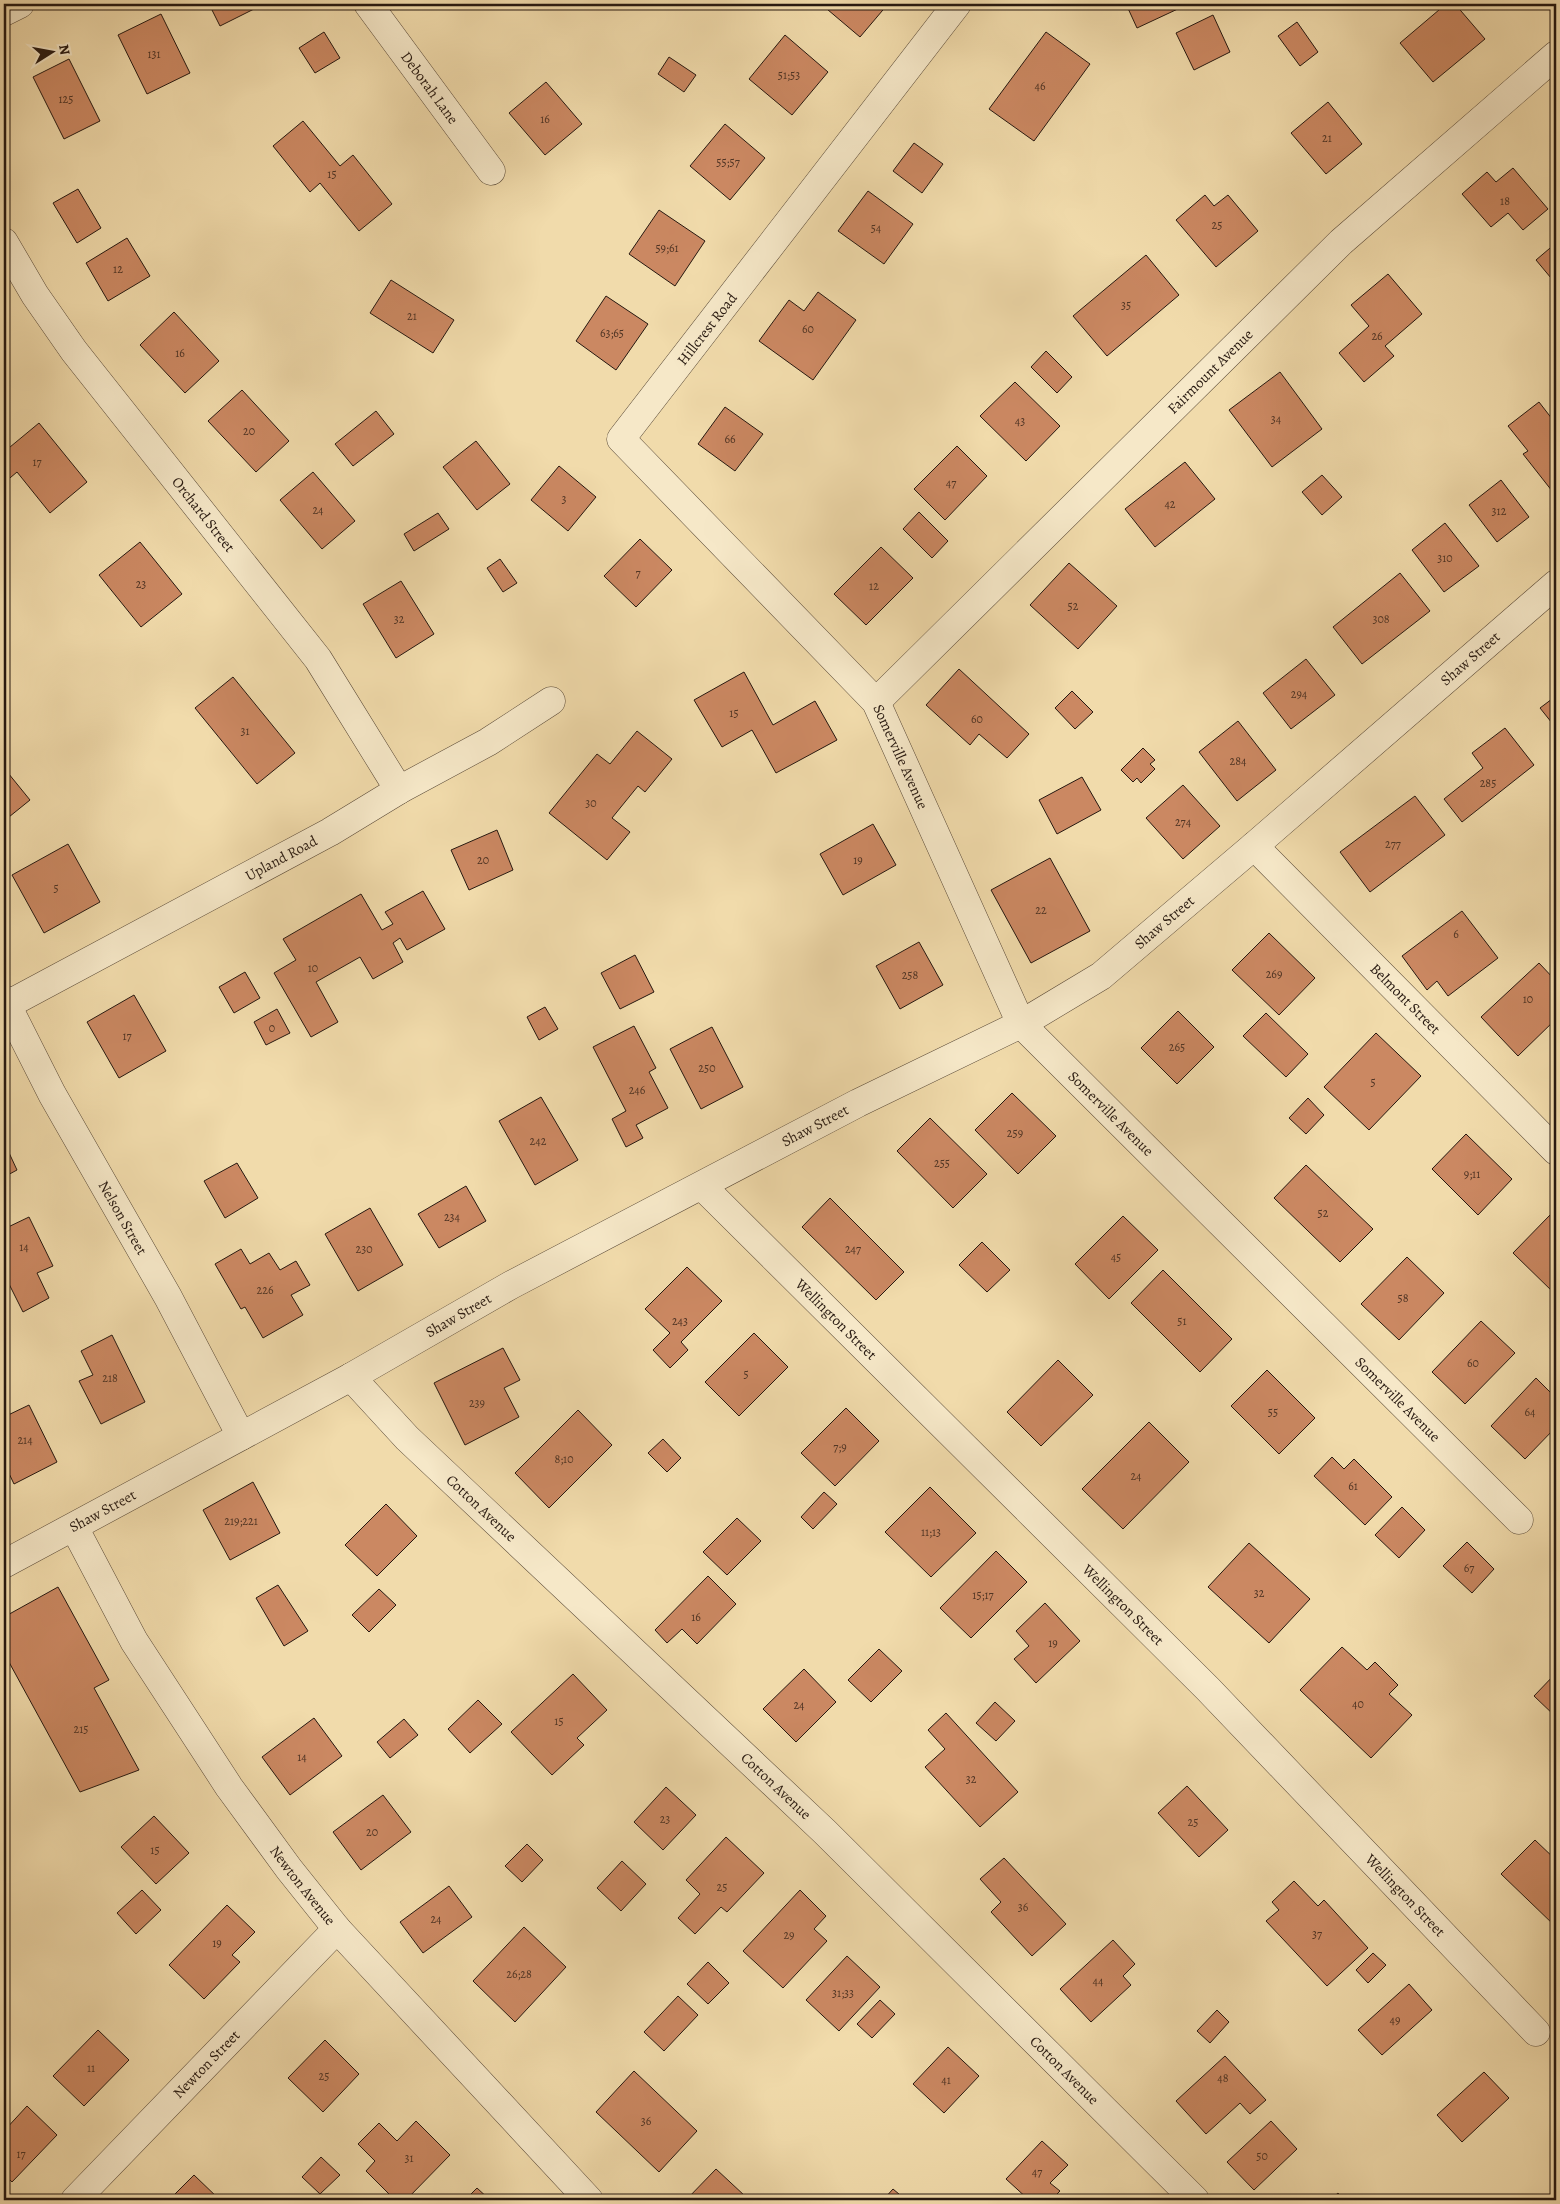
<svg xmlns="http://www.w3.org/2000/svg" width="1560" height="2204" viewBox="0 0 1560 2204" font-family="Alegreya,serif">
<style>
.building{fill:#cb8862;stroke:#261810}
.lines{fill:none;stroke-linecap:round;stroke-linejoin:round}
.minor-casing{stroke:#594937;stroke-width:29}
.tertiary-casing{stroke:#594937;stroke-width:29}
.minor{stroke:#f6e8c8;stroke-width:28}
.tertiary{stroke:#f6e8c8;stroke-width:28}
.labels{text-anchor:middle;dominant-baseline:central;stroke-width:4.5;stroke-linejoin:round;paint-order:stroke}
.number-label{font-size:12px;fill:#4f3424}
.street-label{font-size:15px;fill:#261810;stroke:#f6e8c8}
</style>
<rect width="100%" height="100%" fill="#f1dbab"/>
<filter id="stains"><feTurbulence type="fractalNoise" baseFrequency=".004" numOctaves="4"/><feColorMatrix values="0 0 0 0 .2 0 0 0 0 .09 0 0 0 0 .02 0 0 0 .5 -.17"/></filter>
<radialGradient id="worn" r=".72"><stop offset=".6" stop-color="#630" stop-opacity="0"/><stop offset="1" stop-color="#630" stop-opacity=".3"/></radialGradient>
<!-- building -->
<path class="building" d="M209,4h55l-44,22z
M821,4h67l-28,33z
M1126,4h54l2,3 -45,21z
M1446,4h9l30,35 -52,43 -33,-39z
M161,14l29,59 -43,21 -29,-59z
M1213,15l17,37 -36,18 -18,-37z
M1297,22l21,30 -18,14 -22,-30z
M324,32l16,26 -25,15 -16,-25z
M1046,32l44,32 -56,77 -45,-32z
M785,35l43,37 -36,43 -43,-36z
M669,57l27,18 -12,17 -26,-18z
M69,59l31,62 -36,18 -31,-62z
M546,82l36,42 -37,31 -36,-42z
M1328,102l34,42 -36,30 -35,-41z
M303,121l37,45 13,-11 39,49 -33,27 -39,-48 -10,9 -37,-46z
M725,124l40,34 -35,42 -40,-34z
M914,143l29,21 -21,29 -29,-22z
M1513,168l35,41 -25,21 -15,-17 -17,14 -29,-33 25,-22 9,10z
M78,189l23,39 -24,15 -24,-40z
M868,191l45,33 -29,40 -46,-33z
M1205,195l9,11 14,-11 30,36 -42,36 -40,-47z
M659,210l46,31 -30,45 -46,-32z
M127,238l23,38 -42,25 -22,-38z
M1556,243v41l-20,-24z
M1146,255l33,40 -72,61 -34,-40z
M1388,274l34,40 -37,32 9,10 -30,26 -25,-29 30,-27 -18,-21z
M391,280l63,40 -21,33 -63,-40z
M818,292l38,28 -43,60 -54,-39 30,-41 15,11z
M606,296l42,28 -32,46 -40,-29z
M174,312l45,49 -34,32 -45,-48z
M1046,351l26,26 -15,16 -26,-26z
M1280,372l42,57 -50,38 -43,-57z
M1015,382l45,44 -34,35 -46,-45z
M242,390l47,51 -33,31 -48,-51z
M1539,402l17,22v72l-33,-42 5,-3 -20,-25z
M725,407l38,27 -28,37 -37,-27z
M376,411l18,23 -41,32 -18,-22z
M39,423l48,59 -37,31 -33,-41 -13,11v-31z
M476,441l34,43 -33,26 -34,-43z
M957,446l30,30 -42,44 -31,-31z
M1185,462l30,37 -60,48 -30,-38z
M559,466l37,31 -28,34 -37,-31z
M313,472l42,49 -33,28 -42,-49z
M1322,475l20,22 -20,18 -20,-23z
M1501,480l28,37 -32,25 -28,-37z
M919,512l29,29 -16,17 -29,-29z
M438,513l11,16 -35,22 -10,-17z
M1445,523l34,43 -35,26 -32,-42z
M640,539l32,31 -36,37 -32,-31z
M140,542l42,52 -41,33 -42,-52z
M881,547l32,31 -47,47 -32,-31z
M500,559l17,24 -14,9 -16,-24z
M1069,563l48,43 -39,43 -48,-44z
M1400,573l30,38 -68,53 -29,-37z
M401,581l33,53 -38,24 -33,-54z
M1306,659l29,36 -44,34 -28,-36z
M959,669l70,65 -22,24 -28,-24 -9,11 -44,-40z
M744,672l29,53 42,-24 22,39 -61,33 -24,-43 -30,17 -28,-47z
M233,677l62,76 -38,31 -62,-76z
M1072,691l21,21 -18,17 -20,-21z
M1556,696v32l-16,-20z
M1238,721l38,49 -39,31 -38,-49z
M1505,728l29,37 -72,57 -18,-23 39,-31 -11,-15z
M637,731l35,28 -27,33 -7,-6 -26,32 18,14 -23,28 -58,-47 48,-59 13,10z
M1143,748l12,12 -5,4 5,5 -14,14 -4,-5 -4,4 -12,-12z
M4,768l26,32 -26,21z
M1082,777l19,33 -44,24 -18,-34z
M1183,785l37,41 -37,33 -37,-41z
M1415,796l30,39 -75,57 -30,-40z
M873,824l23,41 -53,30 -23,-41z
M497,830l16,40 -44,20 -18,-40z
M68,844l32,58 -56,31 -32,-58z
M1050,858l40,73 -59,32 -40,-73z
M423,891l22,38 -38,21 -7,-12 -7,5 10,19 -30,17 -13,-22 -44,25 22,40 -27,15 -37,-64 22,-13 -13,-21 78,-45 21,36 11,-6 -8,-12z
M1462,911l36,47 -50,38 -11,-15 -10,9 -25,-34z
M1269,933l46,45 -36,37 -47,-45z
M919,942l24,43 -43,24 -24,-43z
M635,955l19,37 -34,17 -19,-36z
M1539,963l17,18v38l-38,37 -37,-39z
M245,972l15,26 -26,15 -15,-26z
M134,995l32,56 -47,27 -32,-56z
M545,1007l13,22 -19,11 -12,-23z
M277,1009l13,24 -24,12 -12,-23z
M1178,1011l36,36 -37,37 -36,-36z
M1266,1013l42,41 -22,23 -43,-41z
M634,1026l22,42 -7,4 19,36 -32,17 7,13 -17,9 -14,-28 14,-8 -33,-64z
M712,1027l31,60 -42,22 -31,-60z
M1376,1033l45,43 -52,54 -45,-43z
M1012,1093l44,43 -38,38 -43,-44z
M541,1097l37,63 -43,25 -36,-64z
M1308,1098l16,17 -18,19 -17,-16z
M930,1118l57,56 -34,34 -56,-57z
M1466,1134l46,45 -34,36 -46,-46z
M4,1142l13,28 -13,7z
M237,1163l21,35 -33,20 -21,-37z
M1306,1165l67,64 -33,33 -66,-64z
M466,1186l20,35 -47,27 -21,-34z
M830,1198l74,74 -28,28 -74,-73z
M370,1208l33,57 -45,26 -33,-57z
M1550,1215l6,6v69l-2,3 -41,-40z
M1123,1216l35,34 -49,49 -34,-35z
M29,1217l24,49 -16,7 12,25 -26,14 -19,-38v-45z
M982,1242l28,28 -23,22 -28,-27z
M241,1249l9,15 19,-11 11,17 16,-9 14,24 -19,10 12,20 -40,23 -18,-31 -4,2 -26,-45z
M1407,1257l37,36 -45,47 -38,-36z
M687,1267l35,34 -41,41 7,8 -18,18 -17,-18 17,-17 -25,-24z
M1163,1270l69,69 -32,33 -69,-69z
M1481,1321l34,32 -50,51 -33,-32z
M754,1333l34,34 -49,49 -34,-34z
M112,1335l33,67 -44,22 -22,-43 14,-6 -12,-24z
M503,1348l17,32 -16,8 15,29 -54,28 -31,-62z
M1058,1360l35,35 -52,51 -34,-34z
M1267,1370l48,48 -36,36 -48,-48z
M1536,1378l20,20v29l-31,32 -34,-33z
M29,1405l28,57 -43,22 -10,-21v-46z
M846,1408l33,33 -44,45 -34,-33z
M578,1410l34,35 -63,63 -34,-35z
M1149,1422l40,40 -66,67 -41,-40z
M663,1439l18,19 -14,14 -19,-19z
M1332,1457l12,12 10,-10 38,38 -27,28 -51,-49z
M253,1482l27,51 -50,27 -27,-50z
M930,1487l46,46 -45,44 -46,-45z
M824,1492l13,12 -24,25 -12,-12z
M386,1504l31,32 -40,40 -32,-31z
M1402,1507l23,23 -26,28 -24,-23z
M737,1518l24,23 -34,34 -24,-23z
M1467,1542l27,27 -22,24 -29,-27z
M1249,1543l61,56 -41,44 -61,-56z
M996,1551l31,31 -56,56 -31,-30z
M708,1576l28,28 -39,40 -15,-15 -15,14 -12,-13z
M278,1585l30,46 -24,15 -28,-48z
M58,1587l51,93 -15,8 45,82 -59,22 -76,-139v-36z
M379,1589l17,16 -27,27 -17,-17z
M1045,1603l35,38 -44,42 -22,-24 15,-13 -13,-15z
M1342,1647l25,23 8,-8 23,23 -9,9 23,21 -41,43 -71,-68z
M879,1649l23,22 -31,31 -23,-22z
M804,1669l32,33 -40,40 -33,-33z
M1556,1673v44l-22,-21z
M573,1674l34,36 -30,28 7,7 -32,30 -41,-43z
M478,1700l24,24 -32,29 -22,-24z
M995,1702l20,19 -19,20 -20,-18z
M946,1713l72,79 -38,35 -55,-60 20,-18 -17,-19z
M314,1718l28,38 -52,39 -28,-38z
M404,1719l14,16 -28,23 -13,-16z
M1187,1786l41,44 -29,27 -41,-44z
M666,1787l30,28 -33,35 -29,-28z
M383,1795l28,37 -50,38 -28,-38z
M154,1816l35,37 -33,31 -35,-37z
M726,1837l38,36 -37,39 -6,-5 -26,27 -17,-16 22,-24 -14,-14z
M1535,1840l21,20v64l-1,2 -54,-52z
M527,1844l16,16 -21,22 -17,-16z
M1004,1858l62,66 -34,32 -41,-44 10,-10 -21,-23z
M622,1861l24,23 -25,27 -24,-23z
M1294,1881l24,25 6,-6 44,48 -41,38 -61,-65 13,-11 -7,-8z
M449,1886l23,31 -49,36 -23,-31z
M142,1890l19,20 -25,24 -19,-21z
M800,1890l26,26 -12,13 13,12 -44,47 -40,-37z
M227,1905l28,27 -23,23 8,7 -36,37 -35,-34z
M524,1927l42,40 -51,55 -42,-41z
M1113,1940l22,24 -12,12 8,9 -40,37 -31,-33z
M1373,1953l13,12 -18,18 -12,-13z
M847,1956l33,31 -41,44 -33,-31z
M708,1962l21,21 -21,21 -21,-20z
M1409,1984l23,26 -50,45 -24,-25z
M678,1996l20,19 -34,36 -20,-19z
M880,2000l15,14 -23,24 -15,-14z
M1217,2010l12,12 -19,21 -13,-12z
M98,2030l31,30 -45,46 -31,-30z
M325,2040l34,34 -36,38 -35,-34z
M948,2047l31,29 -35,37 -31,-29z
M1225,2056l41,44 -16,14 -10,-11 -34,31 -30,-33z
M634,2071l63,60 -38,41 -63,-60z
M1484,2072l25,26 -47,44 -25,-27z
M27,2106l30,29 -45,47 -8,-8v-43z
M416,2121l34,34 -44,45h-11l-29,-29 9,-10 -17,-17 21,-21 18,18z
M1271,2121l26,28 -43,41 -27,-28z
M1042,2141l26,24 -18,18 10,8 -9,9h-22l-23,-21z
M321,2157l19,18 -20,19 -18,-17z
M716,2169l29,27 -4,4h-55z
M194,2175l26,25h-51z
M477,2188l13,12h-25z
M893,2189l13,11h-23z
M1338,2193l6,7h-14z"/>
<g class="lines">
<defs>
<g id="minor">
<path id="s1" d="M368,4l123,167"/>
<path id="s2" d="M957,4l-336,435 255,263 145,322 498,496"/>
<path d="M4,12l16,-8"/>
<path id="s3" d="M4,242l31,53 39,56 244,308 81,131"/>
<path id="s4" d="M876,702l465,-460 215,-187"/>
<path id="s5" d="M1254,846l302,305"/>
<path id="s6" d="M4,999l48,95 116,203 73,139"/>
<path id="s7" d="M7,1005l323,-173 69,-42 89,-48 63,-41"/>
<path id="s8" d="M702,1186l506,503 328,343"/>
<path id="s9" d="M351,1377l56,61 418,394 370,368"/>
<path id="s10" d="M74,1527l60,114 95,146 60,82 48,60 252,271"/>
<path id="s11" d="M75,2200l262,-271"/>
</g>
<g id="tertiary">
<path id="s12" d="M4,1564l347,-187 160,-92 347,-182 163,-79 80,-48 153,-130 302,-262"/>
</g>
</defs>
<!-- minor casing -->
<use href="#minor" class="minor-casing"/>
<!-- tertiary casing -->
<use href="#tertiary" class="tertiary-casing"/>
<!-- minor -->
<use href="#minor" class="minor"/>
<!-- tertiary -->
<use href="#tertiary" class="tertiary"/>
</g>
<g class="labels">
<!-- number labels -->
<g class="number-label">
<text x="154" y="54">131</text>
<text x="789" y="75">51;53</text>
<text x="1040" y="86">46</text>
<text x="66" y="99">125</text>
<text x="545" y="119">16</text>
<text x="1327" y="138">21</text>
<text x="728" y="162">55;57</text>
<text x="332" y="174">15</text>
<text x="1505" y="201">18</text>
<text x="1217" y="225">25</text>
<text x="876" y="228">54</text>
<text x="667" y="248">59;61</text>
<text x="118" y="269">12</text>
<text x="1126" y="305">35</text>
<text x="412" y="316">21</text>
<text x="808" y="329">60</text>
<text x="612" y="333">63;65</text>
<text x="1377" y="336">26</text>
<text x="180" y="353">16</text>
<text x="1276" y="419">34</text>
<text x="1020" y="421">43</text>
<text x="249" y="431">20</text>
<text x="730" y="439">66</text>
<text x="37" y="462">17</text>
<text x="951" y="483">47</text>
<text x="564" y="499">3</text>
<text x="1170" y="504">42</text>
<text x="318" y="510">24</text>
<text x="1499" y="511">312</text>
<text x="1445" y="558">310</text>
<text x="638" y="573">7</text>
<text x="141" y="584">23</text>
<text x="874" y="586">12</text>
<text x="1073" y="606">52</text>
<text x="399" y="619">32</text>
<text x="1381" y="619">308</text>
<text x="1299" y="694">294</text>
<text x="734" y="713">15</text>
<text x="977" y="719">60</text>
<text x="245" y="731">31</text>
<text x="1238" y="761">284</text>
<text x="1488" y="783">285</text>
<text x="591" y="803">30</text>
<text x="1183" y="822">274</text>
<text x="1393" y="844">277</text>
<text x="483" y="860">20</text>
<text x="858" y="860">19</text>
<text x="56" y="888">5</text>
<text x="1041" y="910">22</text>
<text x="1456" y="934">6</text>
<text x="313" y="968">10</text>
<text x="1274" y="974">269</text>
<text x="910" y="975">258</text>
<text x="1528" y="999">10</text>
<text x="272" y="1028">0</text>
<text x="127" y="1036">17</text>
<text x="1177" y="1047">265</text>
<text x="707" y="1068">250</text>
<text x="1373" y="1082">5</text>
<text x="637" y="1090">246</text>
<text x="1015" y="1133">259</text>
<text x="538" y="1141">242</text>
<text x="942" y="1163">255</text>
<text x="1472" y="1174">9;11</text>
<text x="1323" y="1213">52</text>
<text x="452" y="1217">234</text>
<text x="24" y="1247">14</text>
<text x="364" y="1249">230</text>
<text x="853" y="1249">247</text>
<text x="1116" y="1257">45</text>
<text x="265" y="1290">226</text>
<text x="1403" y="1298">58</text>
<text x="680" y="1321">243</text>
<text x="1182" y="1321">51</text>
<text x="1473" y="1363">60</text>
<text x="746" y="1374">5</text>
<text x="110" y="1378">218</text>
<text x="477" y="1403">239</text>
<text x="1273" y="1412">55</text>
<text x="1530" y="1412">64</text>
<text x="25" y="1440">214</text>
<text x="840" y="1447">7;9</text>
<text x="564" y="1459">8;10</text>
<text x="1136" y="1476">24</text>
<text x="1353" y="1486">61</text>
<text x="241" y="1521">219;221</text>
<text x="931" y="1532">11;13</text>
<text x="1469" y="1568">67</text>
<text x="1259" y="1593">32</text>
<text x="983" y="1595">15;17</text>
<text x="696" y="1617">16</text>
<text x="1053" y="1643">19</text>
<text x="1358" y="1704">40</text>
<text x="799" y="1705">24</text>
<text x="559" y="1721">15</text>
<text x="81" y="1729">215</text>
<text x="302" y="1757">14</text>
<text x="971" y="1779">32</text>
<text x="665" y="1819">23</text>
<text x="1193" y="1822">25</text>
<text x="372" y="1832">20</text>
<text x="155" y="1850">15</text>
<text x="722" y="1887">25</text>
<text x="1023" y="1907">36</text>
<text x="436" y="1919">24</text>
<text x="1317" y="1934">37</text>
<text x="789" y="1935">29</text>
<text x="217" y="1943">19</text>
<text x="519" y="1974">26;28</text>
<text x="1098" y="1981">44</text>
<text x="843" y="1993">31;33</text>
<text x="1395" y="2020">49</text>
<text x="91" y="2068">11</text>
<text x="324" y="2076">25</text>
<text x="1223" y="2078">48</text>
<text x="946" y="2080">41</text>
<text x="646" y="2121">36</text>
<text x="21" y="2154">17</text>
<text x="1262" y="2156">50</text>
<text x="409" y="2158">31</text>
<text x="1037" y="2172">47</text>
</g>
<!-- street labels -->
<g class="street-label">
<text stroke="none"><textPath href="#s1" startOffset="104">Deborah Lane</textPath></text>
<text transform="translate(707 329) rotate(-52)">Hillcrest Road</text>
<text stroke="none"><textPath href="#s4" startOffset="470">Fairmount Avenue</textPath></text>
<text stroke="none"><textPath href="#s3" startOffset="338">Orchard Street</textPath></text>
<text stroke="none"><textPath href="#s12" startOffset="1732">Shaw Street</textPath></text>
<text stroke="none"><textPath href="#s2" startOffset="976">Somerville Avenue</textPath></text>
<text stroke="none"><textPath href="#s7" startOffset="311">Upland Road</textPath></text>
<text stroke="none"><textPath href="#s12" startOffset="1328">Shaw Street</textPath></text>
<text stroke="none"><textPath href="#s5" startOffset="215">Belmont Street</textPath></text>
<text stroke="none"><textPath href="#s2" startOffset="1396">Somerville Avenue</textPath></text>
<text stroke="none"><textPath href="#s12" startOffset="922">Shaw Street</textPath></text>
<text stroke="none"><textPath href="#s6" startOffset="249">Nelson Street</textPath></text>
<text stroke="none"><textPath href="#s12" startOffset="518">Shaw Street</textPath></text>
<text stroke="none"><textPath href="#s8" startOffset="189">Wellington Street</textPath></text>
<text stroke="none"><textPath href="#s2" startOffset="1801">Somerville Avenue</textPath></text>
<text stroke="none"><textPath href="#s9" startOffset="185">Cotton Avenue</textPath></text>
<text stroke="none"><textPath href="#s12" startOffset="112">Shaw Street</textPath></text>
<text stroke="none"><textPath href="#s8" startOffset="594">Wellington Street</textPath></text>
<text stroke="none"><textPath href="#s9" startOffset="590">Cotton Avenue</textPath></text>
<text stroke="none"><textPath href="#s10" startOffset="426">Newton Avenue</textPath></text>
<text stroke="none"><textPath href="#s8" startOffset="999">Wellington Street</textPath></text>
<text stroke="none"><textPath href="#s11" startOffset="189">Newton Street</textPath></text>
<text stroke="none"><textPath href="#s9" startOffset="995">Cotton Avenue</textPath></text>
</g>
</g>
<!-- margin -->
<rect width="1560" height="2204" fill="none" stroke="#f1dbab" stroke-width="20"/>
<rect x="5" y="5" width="1550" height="2194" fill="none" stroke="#261810" stroke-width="2.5"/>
<rect x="10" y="10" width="1540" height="2184" fill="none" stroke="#261810"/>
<!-- north arrow -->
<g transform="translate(52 52) rotate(79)" stroke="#f6e8c8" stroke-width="4" paint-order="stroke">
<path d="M0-4L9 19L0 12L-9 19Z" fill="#261810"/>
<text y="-8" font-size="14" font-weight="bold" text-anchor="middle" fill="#261810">N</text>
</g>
<rect width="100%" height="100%" filter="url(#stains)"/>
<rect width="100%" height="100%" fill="url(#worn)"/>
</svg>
